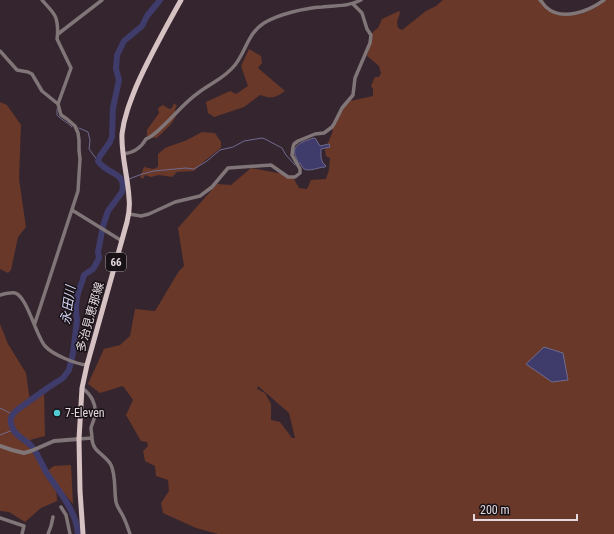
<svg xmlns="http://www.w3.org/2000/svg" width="614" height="534" viewBox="0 0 614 534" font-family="'Roboto Condensed','Noto Sans JP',sans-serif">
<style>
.green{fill:#693829;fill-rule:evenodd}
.water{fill:#3f3c6b;stroke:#706b8e}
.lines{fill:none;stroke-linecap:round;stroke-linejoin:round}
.stream{stroke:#706b8e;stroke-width:1}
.river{stroke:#3f3c6b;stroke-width:6}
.minor{stroke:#807577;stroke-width:3.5}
.tertiary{stroke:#807577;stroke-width:4}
.primary{stroke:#d6c1c3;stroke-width:5}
.poi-dot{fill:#51ccd2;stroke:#181115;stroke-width:1.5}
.labels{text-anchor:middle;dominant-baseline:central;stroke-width:3;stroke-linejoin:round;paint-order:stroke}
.shield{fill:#181115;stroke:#a59ca2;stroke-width:1}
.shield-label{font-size:11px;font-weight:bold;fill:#e2d8de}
.street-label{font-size:12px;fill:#e2d8de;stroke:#181115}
.poi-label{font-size:12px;fill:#e2d8de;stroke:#181115;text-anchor:start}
.water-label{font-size:13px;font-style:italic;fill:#d6d7f7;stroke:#181115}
</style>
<rect width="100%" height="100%" fill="#35252f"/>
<!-- green -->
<path class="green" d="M443,0h100l5,10 13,5 20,-1 12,-5 13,-9h8v534h-396l-22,-6 -33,-15 -2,-10 8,-12 -1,-11 -12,-4 -1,-10 -10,-5 -2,-10 5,-5 -1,-4 -6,-1 -15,-26 7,-15 -10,-14 -23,7 -12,-9 16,-35 16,-4 10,-9 5,-27 20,2 24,-40 5,-5 -6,-38 39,-44 14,1 20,-17 37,7 6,4 5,9 8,1 4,-9 15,-1 3,-9 1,-12 -4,-2 -1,-6 8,-19 -1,-2 10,-19 8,-9 23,-5v-7l-2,-3 4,-9h4l2,-4 -2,-7 -12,-10c1,-5 3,-9 4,-14 2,-8 -1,-9 7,-14l4,-9 17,-8 1,2 -3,9 1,6 4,2 24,-19 10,-5zM258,386l31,27 6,25h-3l-12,-16 -9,-2v-16l-6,-11 -8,-4z
M249,49l12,7 1,7 -4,5 27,23c-10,7 -13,8 -25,4l-16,12 -30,10 -6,-4 -2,-11 24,-11 6,3 12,-8 -7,-20z
M0,102l7,3 14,20 -2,54 7,48 -8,10 -7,33 -3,3 -8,-4z
M174,103l3,3 -2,3c0,2 1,4 1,6 -1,7 -14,18 -19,23l-10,-1v-7l12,-17 -1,-5 5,-3 6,4 3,-1z
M202,132l13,1 6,9v6l-19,15 -8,8 -17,1 -5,5 -13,-2 -8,2 -6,-2 -2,4 -3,-2 4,-10 9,2 5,-2v-13l7,-6 22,-8z
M0,324l8,20 18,29 4,28 14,-9 1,44 -15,4 17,31 7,-5 17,-1 2,39 -22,-26 5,8 1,15 -16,7 -16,14 -16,-10 -9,-1z"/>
<!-- water -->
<path class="water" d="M314,138h1l5,8 9,-2 1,3 -9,2c0,7 -1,12 5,17l-1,1c-6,0 -15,5 -21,2 -1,-1 -4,-5 -4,-6h-2l-1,-1 1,-1c-10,-16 4,-19 16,-23z
M544,347l19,6 5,27 -16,2 -26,-18z"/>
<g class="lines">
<!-- stream -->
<path class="stream" d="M57,109v6c4,5 11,7 15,12
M79,128l9,4 2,8 -1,9 9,12
M129,179l13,-5 12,-3 32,-3 8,1 13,-8 13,-11 13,-3 11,-6 18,-3 3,1 17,9 4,7 9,10
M0,408l12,6
M0,435l13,-5"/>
<!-- river -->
<path class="river" d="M78,534c-1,-22 -20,-44 -32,-62 -4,-8 -8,-17 -13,-24 -5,-8 -16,-10 -20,-19 -4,-8 -3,-13 4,-19l32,-23 14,-9 6,-8 4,-17 4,-33c-2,-11 -1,-22 3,-33 2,-4 3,-7 4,-12l9,-6 4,-7 2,-4 -1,-6 5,-26 5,-15 14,-19c5,-21 -14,-16 -24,-31l2,-5 10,-14 2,-5 1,-29 6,-28 -3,-11 1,-14 7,-14 18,-15 5,-10 13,-16"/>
<!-- minor -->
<path class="minor" d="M540,0c2,2 4,5 6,7 16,15 43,4 58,-7
M58,34l44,-34
M0,51l17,19 11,2 4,2 10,17 16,13
M123,154c10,-1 18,-6 23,-15 6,-2 12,-8 17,-13 12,-11 22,-24 35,-33 13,-10 27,-15 37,-28 11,-14 13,-32 29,-42 15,-9 41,-15 58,-16 15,-2 25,0 39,-7
M72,210l50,31
M129,214l12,2 8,-2 26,-12 25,-6 12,-9 16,-19 43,-3 17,12h7l5,-4v-4l-8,-14 1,-8 1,-3 4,-3 17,-7 9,-1 8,-6 2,-3 8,-16 11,-13 2,-17 15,-35 1,-8 -4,-6 -5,-16 -9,-9
M0,295c4,-1 11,-3 15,-2 12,3 21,43 30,53 8,9 31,18 42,19
M35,323l43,-132 2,-32 -1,-9v-10l-1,-7 -3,-7 -8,-7 -6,-4 -3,-11 13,-36 -14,-29c1,-6 1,-17 -2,-23 -3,-6 -9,-11 -13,-16
M82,388c9,6 15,17 13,28 -1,4 -3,8 -4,12 0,3 1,7 1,10
M79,439l13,-1c0,14 13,16 19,27 5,10 3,26 5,37 1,5 5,10 7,14 3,6 5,12 7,18
M61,507l5,8 4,19
M0,518l24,8 -2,8
M48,534l3,-8 2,-9"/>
<!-- tertiary -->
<path class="tertiary" d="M0,446l12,4 12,3 7,-2 23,-10 25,-2"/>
<!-- primary -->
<path class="primary" d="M83,534l-3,-43 -1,-52 3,-51 5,-23 40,-143c2,-8 3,-16 2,-24 -1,-21 -8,-43 -7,-64 2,-17 8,-32 14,-47 13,-30 29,-58 45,-87"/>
</g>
<!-- markers -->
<circle class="poi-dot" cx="57" cy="413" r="4"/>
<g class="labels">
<!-- shield labels -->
<rect class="shield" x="106" y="253" width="20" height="18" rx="3"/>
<g class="shield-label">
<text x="116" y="262">66</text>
</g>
<!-- street labels -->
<g class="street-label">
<text transform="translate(90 317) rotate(-74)">多治見恵那線</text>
</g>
<!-- poi labels -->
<g class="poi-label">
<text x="65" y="413">7-Eleven</text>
</g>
<!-- water labels -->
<g class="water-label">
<text transform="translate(68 305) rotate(-82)">永田川</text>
</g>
</g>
<!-- scale -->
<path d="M474 514v6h103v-6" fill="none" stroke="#e2d8de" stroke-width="2"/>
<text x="480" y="514" font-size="12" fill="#e2d8de" stroke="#181115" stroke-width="3" paint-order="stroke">200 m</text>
</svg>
